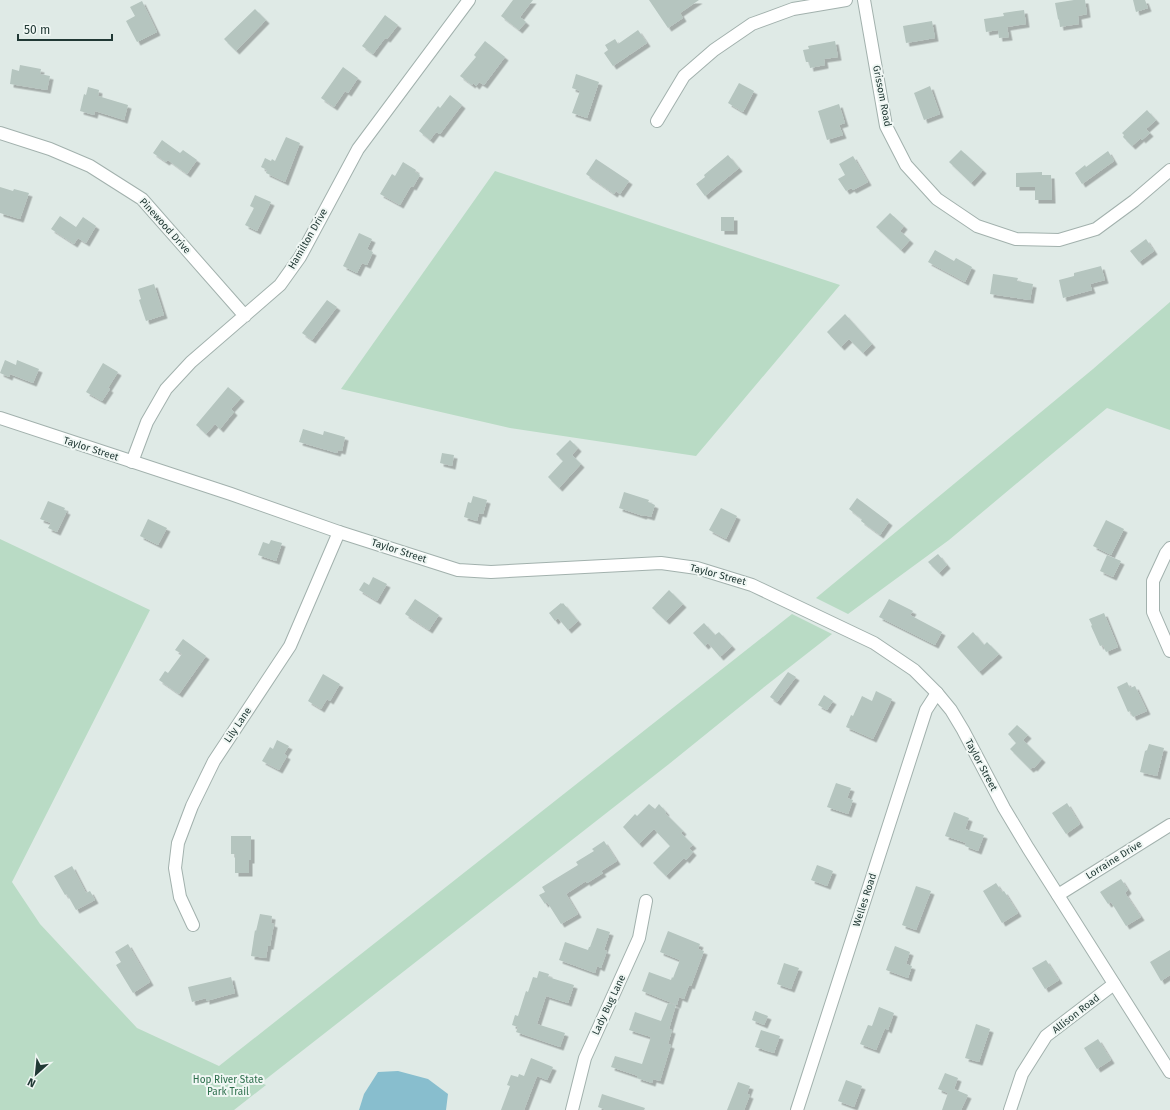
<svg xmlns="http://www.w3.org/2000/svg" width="1170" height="1110" viewBox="0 0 1170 1110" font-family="'Fira Sans',sans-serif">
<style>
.green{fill:#b9dbc5}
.water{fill:#88bece}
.building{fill:#b5c5bf;filter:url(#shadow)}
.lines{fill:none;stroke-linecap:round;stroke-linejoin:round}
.minor-casing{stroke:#a2b1ad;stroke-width:14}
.tertiary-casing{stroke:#a2b1ad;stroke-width:14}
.minor{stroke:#fff;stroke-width:12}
.tertiary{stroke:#fff;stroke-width:12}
.labels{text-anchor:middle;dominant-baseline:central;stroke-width:4;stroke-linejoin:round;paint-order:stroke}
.street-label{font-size:10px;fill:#213935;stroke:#f0f7f4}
.park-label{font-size:10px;fill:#2d6f4c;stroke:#f0f7f4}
</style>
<defs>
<filter id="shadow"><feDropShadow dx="3.5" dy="3.5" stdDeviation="0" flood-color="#0004"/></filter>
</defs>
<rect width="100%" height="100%" fill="#dfeae6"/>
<!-- green -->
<path class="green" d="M495,171l345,114 -144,171 -186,-28 -169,-39z
M1170,302v128l-63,-22 -158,132 -101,74 -32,-16 277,-229z
M0,539l150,71 -138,272 28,42 97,104 82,38 573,-452 40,20 -64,50 -99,80 -408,319 5,2 -32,25h-234z"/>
<!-- water -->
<path class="water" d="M398,1071l30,8 20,15 -2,16h-87l5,-16 14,-22z"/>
<!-- building -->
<path class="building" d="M513,0h20l-13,17 6,5 -7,8 -18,-14z
M649,0h50l-19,13 3,5 -15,10z
M1074,0h11l2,14 -9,2 1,8 -19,3 -1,-7 -1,-1 -3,-16z
M1133,0h12l3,8 -12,4z
M142,1l15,31 -20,10 -11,-21 9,-5 -5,-9z
M255,9l11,11 -30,31 -12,-12z
M1024,10l2,14 -19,3 2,10 -10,1 -1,-8 -12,2 -2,-13 20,-3 -1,-3z
M385,15l13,10 -11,14 -2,-1 -12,16 -11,-8z
M932,21l3,17 -29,5 -3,-17z
M638,30l9,13 -34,23 -9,-13 4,-3 -3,-5 10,-6 3,5z
M485,41l20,16 -21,28 -5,-3 -3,4 -3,-3 -1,2 -12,-9 16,-19 -2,-2z
M835,41l3,16 -14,2 1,6 -15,3 -1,-6h-3l-3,-12 6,-1 -1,-3z
M20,65l21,4 -1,5 10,2 -3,14 -37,-6 2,-15 7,2z
M343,67l15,11 -10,15 -3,-2 -11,16 -13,-9z
M576,74l23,8 -12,36 -15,-5 8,-22 -8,-3z
M739,83l15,8 -11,21 -15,-9z
M930,86l10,28 -16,6 -10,-27z
M88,87l11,3 -1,6 30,9 -4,15 -29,-9 -1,4 -14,-4 4,-17 2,1z
M450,95l12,10 -22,29 -4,-2 -6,8 -11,-9 19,-25 2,2z
M839,104l6,19 -6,2 4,10 -16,5 -9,-29z
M1147,110l9,10 -10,9 4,4 -8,7 -1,-2 -9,8 -9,-9 1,-2 -2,-2z
M286,137l14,6 -15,39 -19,-9 1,-3 -6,-3 4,-9 6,3 1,-2 3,2z
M162,140l18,13 3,-3 14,10 -10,14 -19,-14 -2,2 -13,-9z
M961,150l22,20 -12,13 -22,-21z
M1108,151l6,10 -32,23 -7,-11 10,-8 1,2z
M728,155l11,13 -34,28 -9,-12 9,-7 -1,-2z
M853,156l15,26 -15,8 -2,-2 -5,3 -8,-12 7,-4 -6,-11z
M596,159l33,22 -9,13 -4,-3 -2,3 -28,-20z
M403,162l13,8 -1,2 5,3 -7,12 -2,-1 -11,19 -20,-11 12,-20 3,2z
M1042,172v3h9l1,25h-17v-13h-19v-14z
M0,187l13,4 1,-2 15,4 -9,26 -20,-6z
M255,195l16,7 -14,29 -12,-6 9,-17 -4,-2z
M890,213l14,13 -4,5 10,9 -9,10 -25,-23z
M60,216l16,11 7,-10 13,9 -10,17 -8,-5 -4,6 -23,-15z
M721,217h13v14h-13z
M359,233l13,6 -5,10 6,3 -6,13 -5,-2 -5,10 -14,-7z
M1146,239l8,12 -15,11 -9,-11z
M935,250l19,11 2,-3 16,9 -7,15 -37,-20z
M1101,266l4,14 -15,4 2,6 -29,8 -4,-18 15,-4v-3z
M993,274l25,4 -1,3 16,3 -3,16 -40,-6z
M154,284l10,31 -18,6 -7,-21 2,-1 -3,-10z
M327,300l10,7 -25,33 -10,-7z
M845,314l27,30 -9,9 -14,-14 -8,8 -14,-15z
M5,360l11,5 1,-5 22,9 -6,14 -23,-9 -1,3 -9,-4z
M103,363l15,9 -10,16 2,1 -8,12 -16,-9z
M228,387l13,11 -10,11 3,3 -14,17 -5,-5 -9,10 -10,-9z
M303,429l20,6 1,-4 21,6 -3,14 -4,-1 -1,3 -38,-11z
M570,440l8,8 -6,7 9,9 -22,24 -11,-11 15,-16 -7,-7z
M442,453l12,2 -2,11 -12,-3z
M624,492l25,8 -1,2 7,3 -4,12 -7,-2 -1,1 -24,-8z
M473,496l14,4 -4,14 -4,-1 -2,8 -13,-4 4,-15 3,1z
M857,498l32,24 -9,13 -19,-14 1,-2 -13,-10z
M48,501l17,7 -1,2 3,1 -10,21 -9,-4 3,-5 -11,-4z
M721,508l16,8 -11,23 -17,-9z
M148,519l19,9 -9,17 -18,-9z
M1106,520l18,9 -13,26 -18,-9z
M271,540l11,3 -6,18 -18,-6 5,-13 6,2z
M938,554l9,11 -8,8 -11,-11z
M1107,555l14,6 -8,16 -13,-6z
M373,577l14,7 -10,17 -18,-11 5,-8 5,3z
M669,590l14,14 -17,17 -14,-13z
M415,599l24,16 -10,15 -24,-16z
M889,599l24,12 -3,4 32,17 -7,13 -56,-28z
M561,603l1,1 1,-1 15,18 -10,9 -10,-12 -3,3 -6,-8z
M1104,613l14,34 -12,5 -3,-7 -3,1 -9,-20 1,-1 -3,-6z
M704,623l11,12 4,-3 13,14 -12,11 -12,-14 -3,3 -12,-13z
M973,632l11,13 3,-3 12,12 -20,18 -22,-25z
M183,639l23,17 -27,38 -20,-14 6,-9 3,2 14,-19 -7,-4z
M788,672l8,5 -19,25 -7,-5z
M323,674l17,10 -10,17 -3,-2 -6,10 -13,-8z
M1127,682l3,6 5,-2 12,25 -14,6 -3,-6 -2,1 -11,-25z
M876,691l16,8 -19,40 -27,-12 5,-12 2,1 9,-20 10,5z
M824,695l9,6 -6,9 -9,-5z
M1017,725l11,10 -5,5 19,19 -8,9 -1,-1 -3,2 -20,-20 6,-6 -8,-9z
M277,740l12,6 -5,8 3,2 -8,14 -17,-9 8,-14 3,2z
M1149,744l15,4 -7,28 -17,-4 5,-21 2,-1z
M836,783l15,5 -4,10 6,2 -5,14 -21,-7z
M1067,803l13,21 -14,10 -14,-21z
M649,804l6,5 4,-5 7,8 -1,1 18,18 -2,2 12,12 -4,3 4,4 -7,8 -2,-2 -18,18 -13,-13 17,-17 -16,-17 -15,15 -16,-17 12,-13 2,2z
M954,812l15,6 -4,11 19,6 -6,16 -13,-5 1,-3 -21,-7z
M231,836h20v24h-2v13h-14v-19h-4z
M604,841l13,20 -16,10 2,2 -16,10 -1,-2 -20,13 12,20 -17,10 -14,-22 -2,2 -6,-9 6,-3 -3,-5 36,-22 -2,-3 18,-11 -2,-2z
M817,865l16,6 -6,15 -16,-6z
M72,866l14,27 4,-2 5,9 -19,10 -9,-16 -2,1 -11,-19z
M1121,879l7,11 -3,3 16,24 -15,9 -15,-24 -3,2 -8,-12z
M996,883l6,9 2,-1 14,22 -16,10 -19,-32z
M916,886l15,5 -15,39 -14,-5z
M260,914l12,2 -1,7 3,1 -4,22h-2l-2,12 -15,-2 4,-26 1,1z
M597,928l13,4 -6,18 3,1 -6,17 -4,-2 -2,7 -36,-13 6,-18 23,8 1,-3h1z
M668,931l32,13 -2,5 6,2 -13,35 -2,-1 -5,14 -5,-2 -2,8 -35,-14 7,-19 22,8 1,-3 1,1 7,-18 -20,-8z
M128,944l22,38 -17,11 -17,-28 5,-3 -6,-10z
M895,946l15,6 -4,12 6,2 -4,12 -22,-8z
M1170,950v25l-9,6 -11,-19z
M1046,960l13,20 -14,9 -13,-21z
M784,963l15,5 -8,21 -14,-5z
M539,971l10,3 -1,3 26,8 -6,18 -22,-7 -9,28 28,9 -5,14 -44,-15 2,-5 -6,-2 3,-10 3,1 8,-25 2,1 5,-15 4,1z
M231,977l4,16 -29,8v-3l-14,4 -4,-15z
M668,1003l8,2 -7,24 3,1 -4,14 3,1 -11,36 -7,-2 -1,4 -15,-5 1,-2 -27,-9 4,-11 27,8 9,-27 -22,-7 6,-18 26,9z
M879,1007l15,6 -6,17 -3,-2 -9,22 -16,-6 8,-19 4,1z
M755,1011l13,5 -4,9 -12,-5z
M976,1024l14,5 -11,33 -14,-4z
M761,1030l19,6 -6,17 -19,-6z
M1098,1039l13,21 -14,9 -13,-21z
M531,1058l22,9 -6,13 -10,-4 -13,34h-23l9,-24 -3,-1 4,-10 7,2 1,-3 5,2z
M945,1073l13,5 -4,11 14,6 -7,15h-19l6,-17 -10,-4z
M846,1080l16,6 -8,21 -16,-6z
M738,1082l12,4 -3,8 3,1 -6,15h-17z
M602,1094l43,14 -1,2h-38l-8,-3z"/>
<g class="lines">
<defs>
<path id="minor" d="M864,0l22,126 20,39 31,34 40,27 39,13 43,1 37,-11 38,-28 36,-31
M657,121l27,-45 30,-26 38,-26 41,-15 53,-9
M0,133l50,16 40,17 52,33 103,117
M132,462l15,-40 19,-33 25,-27 89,-77 20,-28 58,-108 111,-149
M1170,548l-4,5 -13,28v31l17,39
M1058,895l112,-70
M193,925l-13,-28 -5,-29 3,-25 14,-37 22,-45 76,-115 49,-114
M572,1110l13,-52 54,-120 7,-37
M797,1110l129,-400 11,-17
M1010,1110l12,-36 24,-38 68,-52"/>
<path id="tertiary" d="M0,418l231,76 108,38 119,38 33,2 170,-9 36,5 55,17 122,58 40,27 23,23 14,17 12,20 41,78 24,40 142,224"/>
</defs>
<!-- minor casing -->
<use href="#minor" class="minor-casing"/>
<!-- tertiary casing -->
<use href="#tertiary" class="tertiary-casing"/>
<!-- minor -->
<use href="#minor" class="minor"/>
<!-- tertiary -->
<use href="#tertiary" class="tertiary"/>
</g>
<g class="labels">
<!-- street labels -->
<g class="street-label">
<text transform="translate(882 96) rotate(79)">Grissom Road</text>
<text transform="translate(165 226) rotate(48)">Pinewood Drive</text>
<text transform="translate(308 239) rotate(-60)">Hamilton Drive</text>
<text transform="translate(91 449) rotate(18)">Taylor Street</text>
<text transform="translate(399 551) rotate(18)">Taylor Street</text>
<text transform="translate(718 575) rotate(15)">Taylor Street</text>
<text transform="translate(238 725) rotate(-56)">Lily Lane</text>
<text transform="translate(981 765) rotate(62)">Taylor Street</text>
<text transform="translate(1114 860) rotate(-32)">Lorraine Drive</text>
<text transform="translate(865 900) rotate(-72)">Welles Road</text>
<text transform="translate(609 1005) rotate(-65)">Lady Bug Lane</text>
<text transform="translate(1076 1014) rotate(-38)">Allison Road</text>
</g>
<!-- park labels -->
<g class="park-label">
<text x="228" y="1080">Hop River State<tspan x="228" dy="12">Park Trail</tspan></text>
</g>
</g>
<!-- north arrow -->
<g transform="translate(36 1074) rotate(207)" stroke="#f0f7f4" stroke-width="3" paint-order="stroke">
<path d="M0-3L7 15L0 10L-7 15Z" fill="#213935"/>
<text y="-6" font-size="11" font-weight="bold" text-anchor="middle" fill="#213935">N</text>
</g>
<!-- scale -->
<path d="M18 34v6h94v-6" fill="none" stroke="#213935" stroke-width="2"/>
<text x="24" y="34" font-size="12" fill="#213935" stroke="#f0f7f4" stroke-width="3" paint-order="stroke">50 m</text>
</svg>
